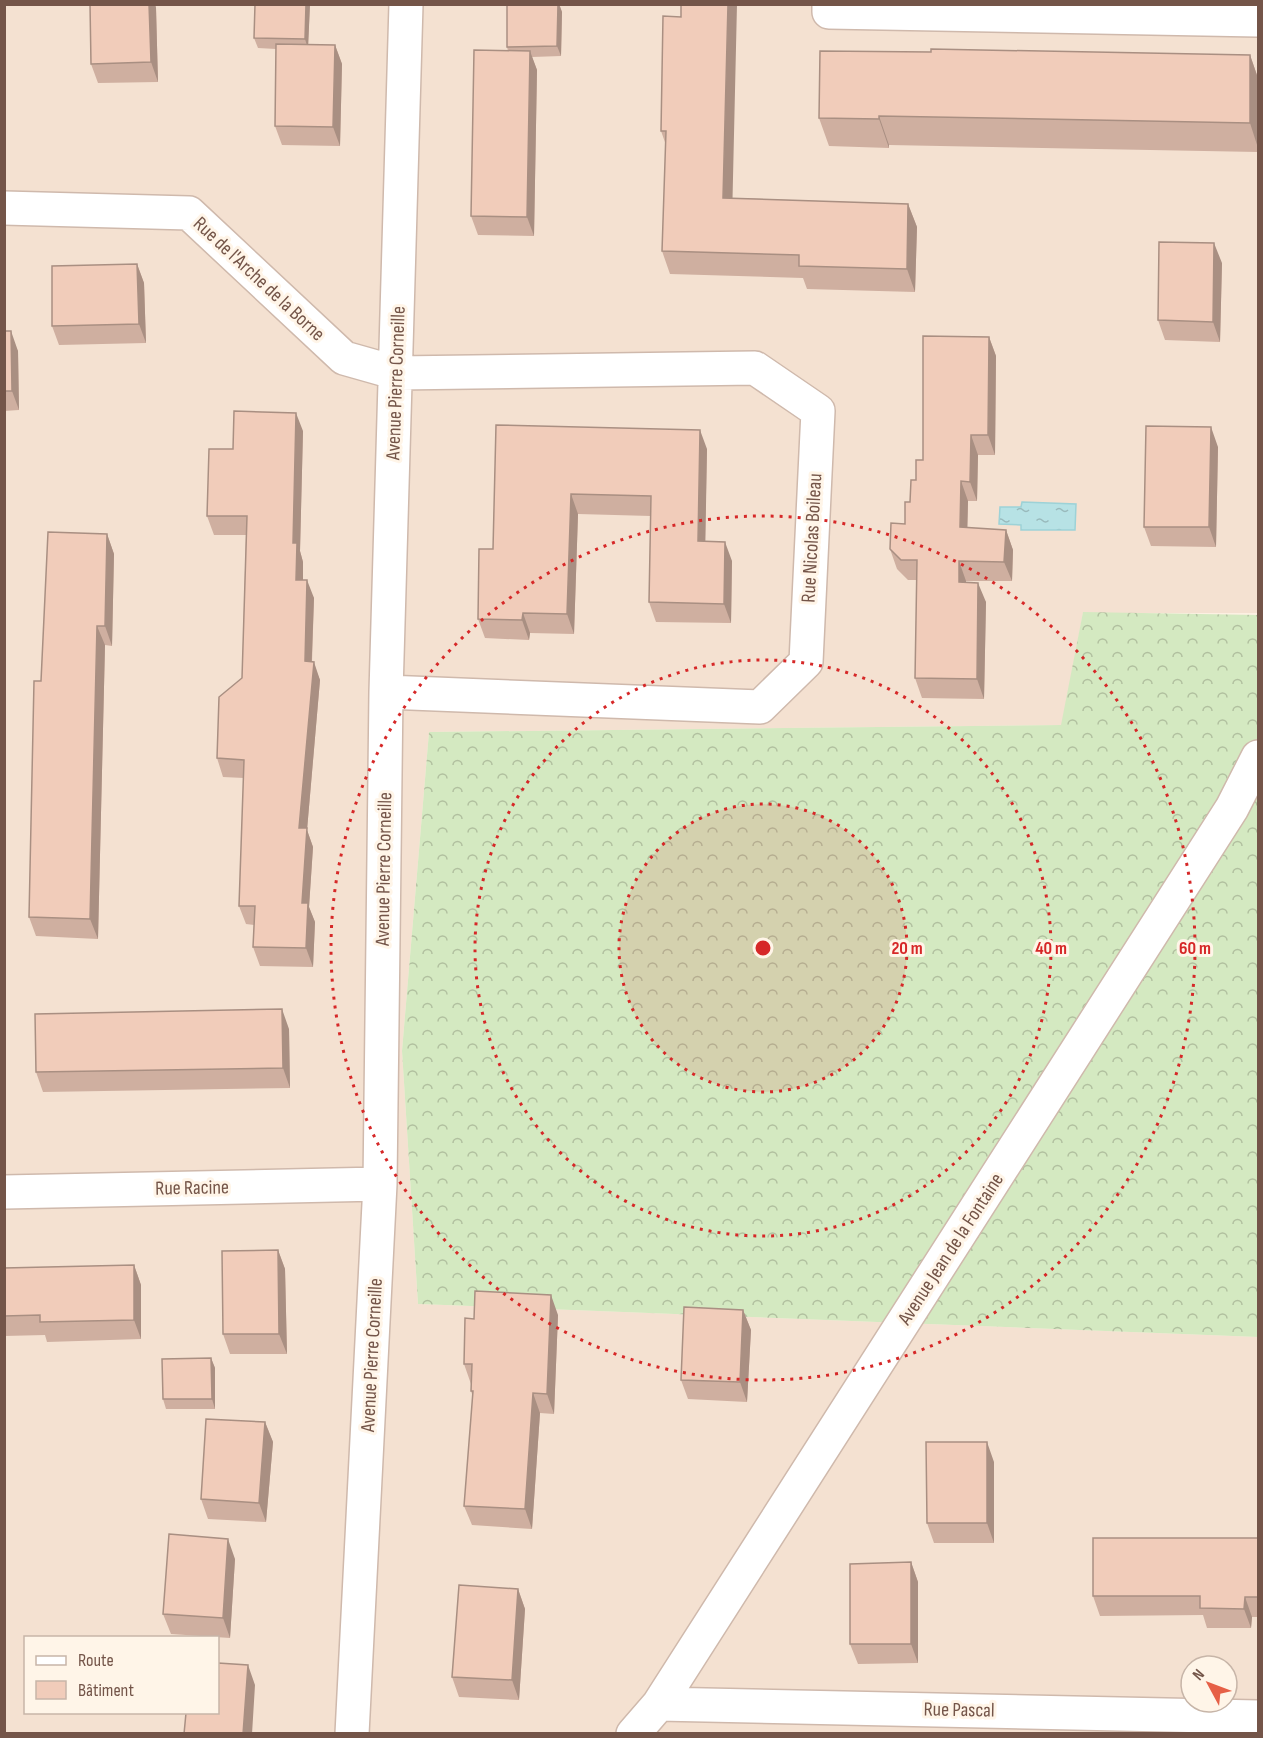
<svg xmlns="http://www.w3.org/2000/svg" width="1263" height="1738" viewBox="0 0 1263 1738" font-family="'Sofia Sans Condensed',sans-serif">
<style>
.residential{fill:#f4e1d1;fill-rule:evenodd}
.forest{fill:url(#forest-crowns)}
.water{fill:url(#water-ripples);stroke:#9dd2d7;stroke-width:1.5}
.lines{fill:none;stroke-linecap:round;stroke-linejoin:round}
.minor-casing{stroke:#cfb9ac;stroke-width:36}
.minor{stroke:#fff;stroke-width:33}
.wall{fill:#cfafa0}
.shaded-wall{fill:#a98f82}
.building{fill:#f1ccba;stroke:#a98f82;stroke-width:1.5}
.ring{fill:none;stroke:#d62828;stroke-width:3;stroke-dasharray:3 6}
.labels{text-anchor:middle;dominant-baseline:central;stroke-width:6;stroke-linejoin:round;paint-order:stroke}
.street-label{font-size:20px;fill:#745549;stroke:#fff5e8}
.centre{fill:#d62828;stroke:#fff5e8;stroke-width:3}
.ring-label{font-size:18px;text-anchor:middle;font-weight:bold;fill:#d62828;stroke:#fff5e8;stroke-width:6;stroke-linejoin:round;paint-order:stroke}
</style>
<defs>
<pattern id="forest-crowns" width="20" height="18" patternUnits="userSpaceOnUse" patternTransform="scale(1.5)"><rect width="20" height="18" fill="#d4e9c1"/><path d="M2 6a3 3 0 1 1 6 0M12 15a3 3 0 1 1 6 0" fill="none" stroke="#b1c09f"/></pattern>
<pattern id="water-ripples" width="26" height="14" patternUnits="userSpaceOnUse" patternTransform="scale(1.5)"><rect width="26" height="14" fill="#b7e2e5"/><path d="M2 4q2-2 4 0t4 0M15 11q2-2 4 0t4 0" fill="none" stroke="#99babc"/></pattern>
</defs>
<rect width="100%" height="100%" fill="#fcf0e2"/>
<!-- residential -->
<path class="residential" d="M5,5h1253v608h-175l-21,112 -633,7 -27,319 16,253 840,33v396l-1253,1zM26,1638h192v74h-192zM1191,1666h36v36h-36z"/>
<!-- forest -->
<path class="forest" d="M1083,612l175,3v722l-840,-33 -16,-253 27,-319 632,-7z"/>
<!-- water -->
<path class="water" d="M1022,502l54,2 -1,26h-54v-5l-22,-1 1,-17h21z"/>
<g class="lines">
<defs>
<path id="minor" d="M829,4v8l429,8
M4,208l185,5 155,145 53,15 358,-5 63,43 -12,251 -46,45 -374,-15
M4,1192l376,-8
M659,1704l599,13
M352,1734l28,-550 6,-492 20,-688
M633,1734l26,-30 573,-896 26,-51"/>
</defs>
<!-- minor casing -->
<use href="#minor" class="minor-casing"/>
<!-- minor -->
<use href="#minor" class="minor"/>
</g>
<!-- wall -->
<path class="wall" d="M90,4h65l1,4 2,74 -60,1 -7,-19z
M310,4l-2,41h27l7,19 -2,82 -58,-1 -7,-19 1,-77 -18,-1 -4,-10z
M507,4h52l3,8 -1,44 -29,1 5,13 -3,166 -56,-1 -7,-19 37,-165 -1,-4z
M681,17l51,181 176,6 9,23 -2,65 -108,-3 -4,-11 -133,-4 -8,-23 4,-106 -5,-14z
M1250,55l8,23v74l-369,-7v3l-60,-2 -10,-28z
M1222,263l-2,79 -55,-2 -7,-20z
M137,264l7,19 2,60 -87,2 -7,-19z
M4,331l14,20 1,59 -15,1z
M989,337l7,19 -1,99h-17l-1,46h-9l-1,27 39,2 7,20 -1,31h-46v1l20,20 -2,97 -62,-1 -7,-20 2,-98h-9l-11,-11 -7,-20 15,-25 11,-44 7,-20z
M496,425l211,24 -2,92 27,20 -1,62 -75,-1 -7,-20 2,-86 -73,-2 -4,120 -44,-1 -1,7 -44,-2 -7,-19 15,-70z
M303,431l-3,120 3,11v18l11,18 -2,64 8,18 -13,150 6,17 -4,60 6,15 -2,45 -53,-1 -7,-19 1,-22 -8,-1 -7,-18 5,-128 -21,-1 -6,-19 25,-80 4,-143h-32l-7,-19 26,-67z
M1218,447l-2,100 -65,-1 -7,-19z
M107,534l7,20 -2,92 -7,-1 -7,294 -62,-3 -7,-19 12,-236z
M289,1029l1,59 -247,4 -7,-20z
M278,1250l7,19 2,85h-57l-7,-20z
M134,1265l7,20v54l-94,3 -2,-7 -41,1v-68z
M743,1310l8,20 -4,72 -59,-3 -7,-19z
M558,1315l-4,99 -14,-1 -8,116 -60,-4 -8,-19 9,-109 -2,-6v-7l-7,-20 10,-45z
M211,1358l4,10v41h-49l-3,-10z
M265,1422l8,20 -7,80 -58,-3 -7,-20z
M994,1462v81h-60l-7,-20z
M1258,1538v79h-6l-1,11h-44l-4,-13 -103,1 -7,-20z
M235,1559l-5,79 -59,-4 -8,-20z
M911,1562l7,20v81l-60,1 -8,-20z
M518,1589l7,20 -6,91 -60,-3 -7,-20z"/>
<!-- shaded-wall -->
<path class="shaded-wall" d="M149,4h6l1,4 2,74 -7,-20z
M306,4h4l-2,45 -3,-10z
M558,4h1l3,8 -1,44 -4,-10z
M728,4h9l-5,217 -9,-23z
M335,45l7,19 -2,82 -7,-19z
M530,51l7,19 -3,166 -7,-19z
M1250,55l8,23v70l-8,-25z
M879,116l10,29v3l-10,-29z
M908,204l9,23 -2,65 -8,-23z
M1214,243l8,20 -2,79 -7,-20z
M137,264l7,19 2,60 -7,-19z
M11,331l7,20 1,59 -7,-19z
M989,337l7,19 -1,99 -7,-20z
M296,413l7,18 -3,120 3,11v36l-7,-18 -3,-37z
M1211,427l7,20 -2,100 -7,-20z
M700,430l7,19 -2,112 -7,-20z
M971,435l7,20 -1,46 -7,-19z
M961,481l7,20 -1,46 -7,-20z
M571,494l7,20 -4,120 -7,-20z
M1006,530l7,20 -1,31 -8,-19z
M107,534l7,20 -2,92 -7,-20z
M725,542l7,19 -1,62 -7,-19z
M959,561l7,20v21l-7,-20z
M307,580l7,18 -3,82 -6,-19z
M978,583l8,19 -2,97 -7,-20z
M523,613l7,20 -1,7 -7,-20z
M97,626l8,19 -7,294 -8,-20z
M314,662l6,18 -13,150 6,17 -4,60 6,15 -2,45 -7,-19 -4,-45 -3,-75z
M282,1009l7,20 1,59 -7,-20z
M278,1250l7,19 2,85 -8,-20z
M134,1265l7,20v54l-7,-19z
M551,1295l7,20 -4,99 -7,-20z
M743,1310l8,20 -4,72 -7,-20z
M211,1358l4,10v41l-3,-10z
M533,1393l7,20 -8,116 -7,-20z
M265,1422l8,20 -7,80 -7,-19z
M987,1442l7,20v81l-7,-20z
M228,1539l7,20 -5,79 -7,-20z
M911,1562l7,20v81l-7,-19z
M518,1589l7,20 -6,91 -7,-20z
M1245,1597l7,20 -1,11 -7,-19z
M248,1665l7,20 -3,49h-9z"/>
<!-- building -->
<path class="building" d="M90,4h59l2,58 -60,2z
M255,4h51l-1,35 -51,-1z
M507,4h51l-1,42 -50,1z
M681,4h47l-5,194 185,6 -1,65 -108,-3v-11l-137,-4 4,-120h-5l2,-115 18,1z
M276,44l59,1 -2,82 -58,-1z
M931,49l319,6v68l-371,-7v3l-60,-1 1,-67 111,1z
M474,50l56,1 -3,166 -56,-1z
M1159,242l55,1 -1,79 -55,-2z
M137,264l2,60 -87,2v-60z
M4,331h7l1,60h-8z
M923,336l66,1 -1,98h-17l-1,47 -9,-1 -1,46 46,3 -2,32 -45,-1v21l19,1 -1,96 -62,-1 2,-118h-16l-11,-11 1,-26 14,1v-22h5l1,-22h5v-20h7z
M234,411l62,2 -3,130h4l-1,37h11l-2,81 9,1 -15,166h8l-5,75h6l-2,45 -53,-1 2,-41h-16l5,-146 -27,-2 2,-61 23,-19 5,-162h-40l2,-67h24z
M496,425l204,5 -2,111 27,1 -1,62 -75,-2 2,-106 -80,-2 -4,120 -44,-1 -1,7 -44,-1 1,-70h14z
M1146,426l65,1 -2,100h-65z
M48,532l59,2 -2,92h-8l-7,293 -61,-2 5,-236h7z
M282,1009l1,59 -247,4 -1,-58z
M278,1250l1,84h-56l-1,-83z
M134,1265v55l-94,2v-7l-36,1v-48z
M475,1291l76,4 -4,99 -14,-1 -8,116 -61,-3 9,-115h-2l1,-27h-8l1,-46 9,1z
M684,1307l59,3 -3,72 -59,-2z
M211,1358l1,41h-49l-1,-40z
M206,1419l59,3 -6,81 -58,-4z
M926,1442h61v81h-60z
M169,1534l59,5 -5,79 -60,-4z
M1093,1538h165v59h-13l-1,12 -44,-1v-12h-107z
M911,1562v82h-61v-80z
M459,1585l59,4 -6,91 -60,-3z
M218,1663l30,2 -5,69h-59l2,-21h32z"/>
<!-- distance rings -->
<circle cx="763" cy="948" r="144" fill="#d62828" fill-opacity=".12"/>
<g class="ring">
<circle cx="763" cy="948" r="144"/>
<circle cx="763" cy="948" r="288"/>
<circle cx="763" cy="948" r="432"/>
</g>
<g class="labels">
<!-- street labels -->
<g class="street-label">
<text transform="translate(259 279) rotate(43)">Rue de l'Arche de la Borne</text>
<text transform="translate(396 383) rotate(-88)">Avenue Pierre Corneille</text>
<text transform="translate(812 538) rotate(-87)">Rue Nicolas Boileau</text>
<text transform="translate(384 869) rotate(-89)">Avenue Pierre Corneille</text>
<text transform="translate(192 1188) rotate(-1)">Rue Racine</text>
<text transform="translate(951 1249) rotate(-57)">Avenue Jean de la Fontaine</text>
<text transform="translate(372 1355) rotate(-87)">Avenue Pierre Corneille</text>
<text transform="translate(959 1710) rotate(1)">Rue Pascal</text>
</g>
</g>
<circle cx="763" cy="948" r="9" class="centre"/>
<g class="ring-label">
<text x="907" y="954">20 m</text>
<text x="1051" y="954">40 m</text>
<text x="1195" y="954">60 m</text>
</g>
<!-- border -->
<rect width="1263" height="1738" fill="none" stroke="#745549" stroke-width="12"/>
<!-- legend -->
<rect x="24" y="1636" width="195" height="78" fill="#fff5e8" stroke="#c7b5a8" stroke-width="1.5"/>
<rect x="36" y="1656" width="30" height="9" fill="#ffffff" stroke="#c7b5a8" stroke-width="1.5"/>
<text x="78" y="1666" font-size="18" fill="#745549">Route</text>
<rect x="36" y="1681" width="30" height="18" fill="#f1ccba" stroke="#c7b5a8" stroke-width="1.5"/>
<text x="78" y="1696" font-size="18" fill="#745549">Bâtiment</text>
<!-- north arrow -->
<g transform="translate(1209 1684) rotate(311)"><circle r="28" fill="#fff5e8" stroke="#c7b5a8" stroke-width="1.5"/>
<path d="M0-4.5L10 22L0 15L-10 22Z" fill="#e66047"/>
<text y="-9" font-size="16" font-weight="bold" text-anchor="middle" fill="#745549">N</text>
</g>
</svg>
